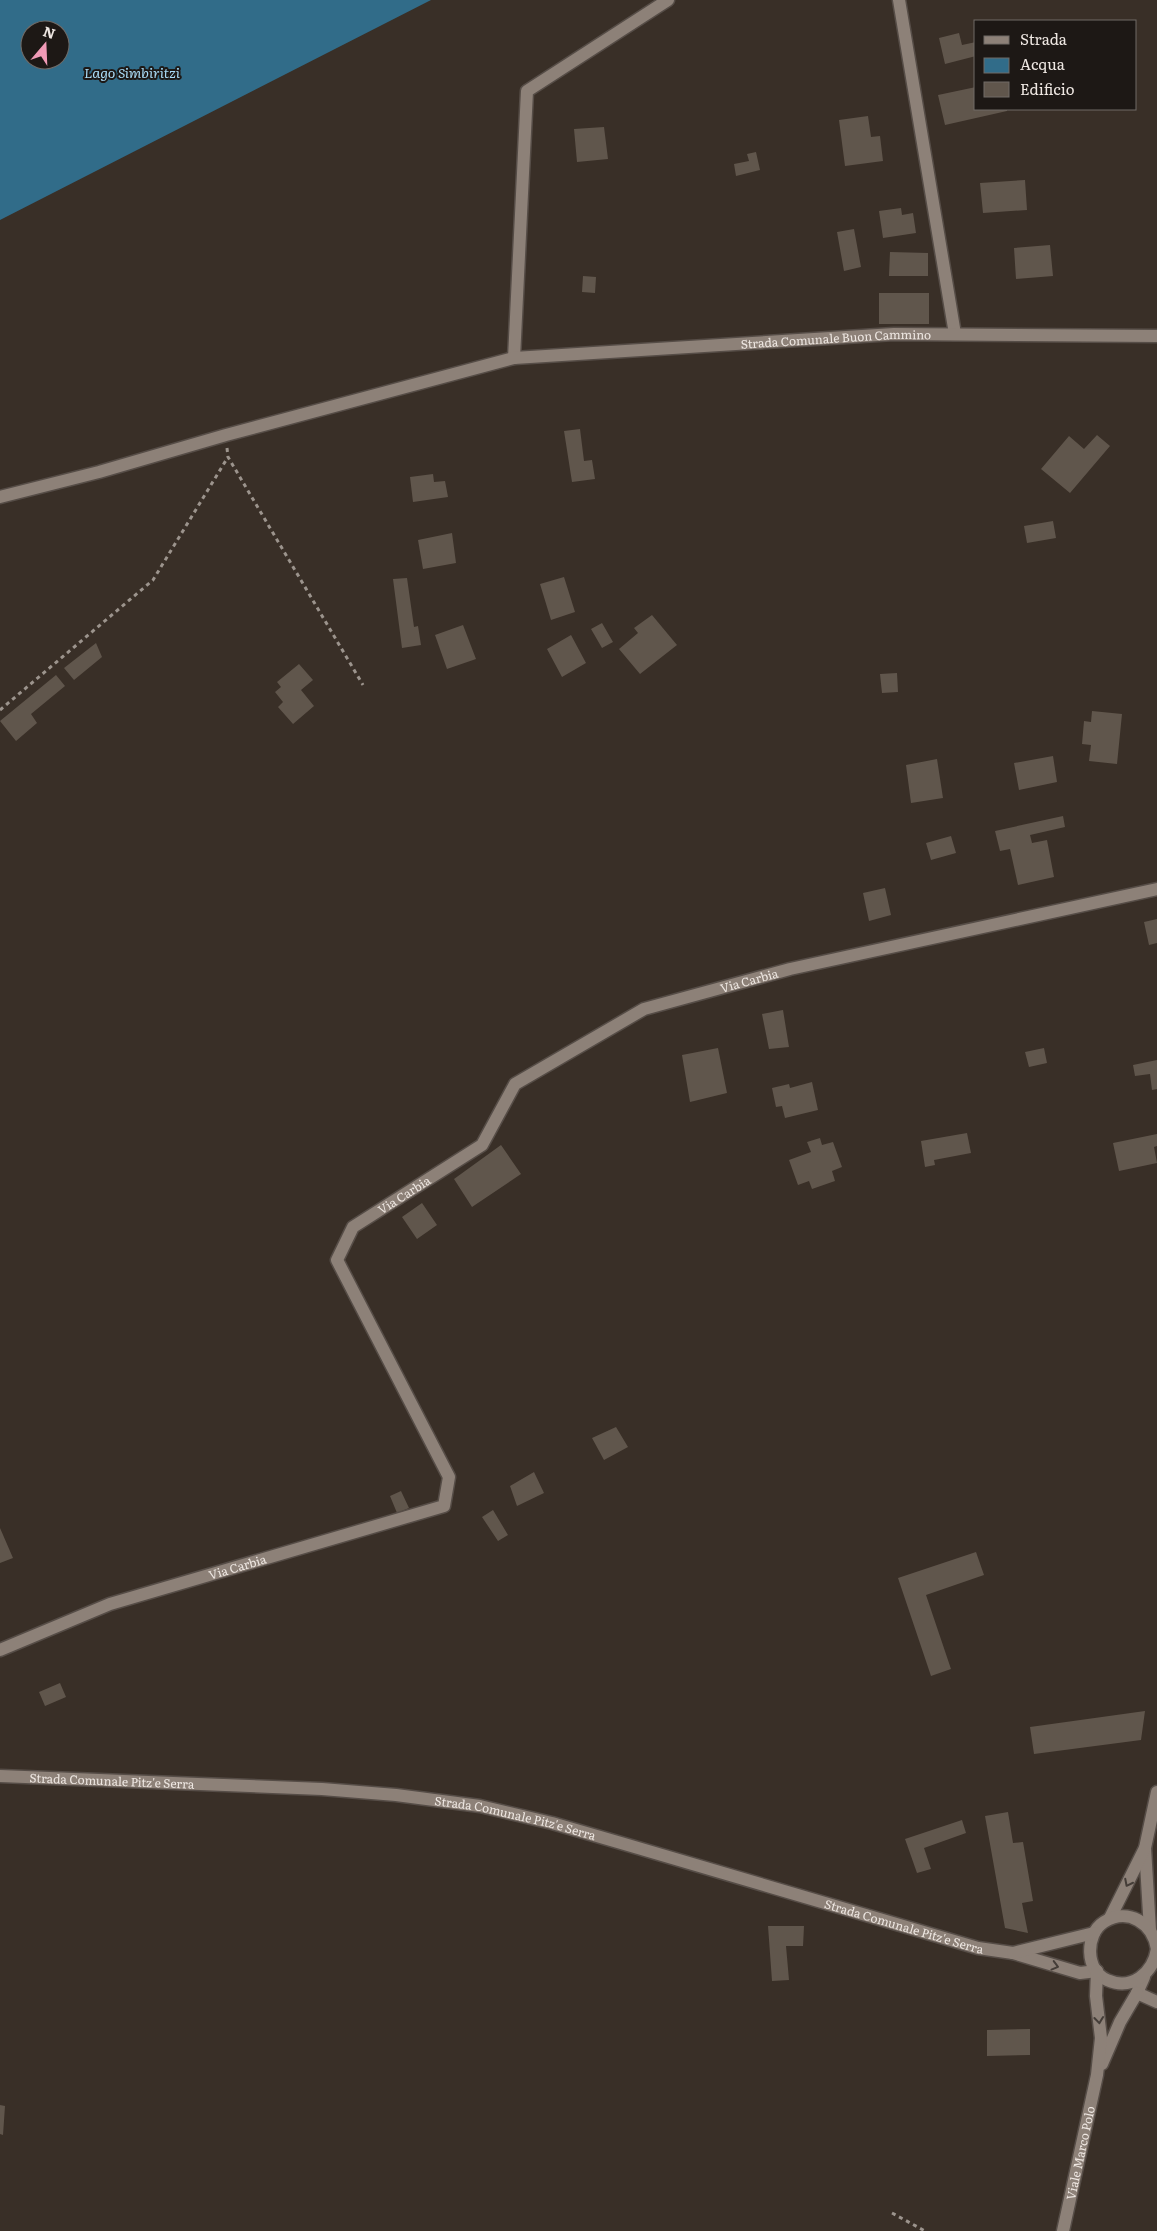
<svg xmlns="http://www.w3.org/2000/svg" width="1157" height="2231" viewBox="0 0 1157 2231" font-family="Literata,serif">
<style>
.water{fill:#316c89;fill-rule:evenodd}
.building{fill:#60564c}
.lines{fill:none;stroke-linecap:round;stroke-linejoin:round}
.street-casing{stroke:#564d47;stroke-width:15}
.secondary-casing{stroke:#564d47;stroke-width:15}
.path{stroke:#9c948d;stroke-width:3;stroke-dasharray:4 4;stroke-linecap:butt}
.street{stroke:#8d8178;stroke-width:12}
.secondary{stroke:#8d8178;stroke-width:12}
.oneway{stroke:#443d38}
.labels{text-anchor:middle;dominant-baseline:central;stroke-width:4;stroke-linejoin:round;paint-order:stroke}
.street-label{font-size:12px;fill:#eee7e2;stroke:#1d1815}
.water-label{font-size:14px;font-style:italic;fill:#a9dbf6;stroke:#1d1815}
</style>
<rect width="100%" height="100%" fill="#392f27"/>
<!-- water -->
<path class="water" d="M0,0h431l-431,220zM30,30h30v30h-30z"/>
<!-- building -->
<path class="building" d="M959,33l3,12 14,-3v14l-31,8 -6,-26z
M976,87v22h31v2l-62,14 -7,-30z
M868,116l3,21 9,-1 3,25 -38,5 -6,-46z
M604,127l4,32 -31,3 -3,-33z
M756,152l4,18 -24,6 -2,-12 15,-3 -2,-7z
M1025,180l2,30 -44,3 -3,-30z
M901,208l1,7 11,-2 3,20 -33,5 -4,-27z
M854,229l7,38 -17,4 -7,-39z
M1050,245l3,31 -37,3 -2,-31z
M890,252l38,1v23h-39z
M583,276l13,1 -1,16 -13,-1z
M879,293h50v31h-50z
M580,429l4,32 8,-1 3,19 -23,3 -8,-51z
M1097,435l13,11 -40,47 -29,-24 28,-33 15,13z
M433,474l1,8 11,-1 3,16 -35,5 -3,-25z
M1053,521l3,17 -29,5 -3,-17z
M452,533l4,30 -33,6 -5,-29z
M564,577l11,35 -24,8 -11,-36z
M407,578l7,49 4,-1 3,19 -19,3 -9,-69z
M652,615l25,30 -37,29 -21,-25 19,-16 -4,-5z
M602,623l11,19 -11,6 -11,-19z
M463,625l13,34 -29,10 -12,-34z
M571,635l15,28 -24,14 -15,-28z
M96,643l6,14 -28,23 -10,-12z
M299,664l14,16 -12,10 13,16 -21,18 -15,-17 5,-5 -8,-10 6,-5 -4,-5z
M897,673l1,19 -16,1 -2,-19z
M56,675l9,11 -34,28 6,9 -21,18 -16,-20z
M1092,711l30,3 -5,50 -28,-3 2,-16 -9,-1 2,-23 7,1z
M1053,756l4,26 -38,8 -5,-27z
M937,759l6,39 -32,5 -5,-38z
M1063,816l2,11 -35,8 2,8 15,-3 7,37 -36,8 -8,-36 -10,2 -5,-20z
M951,836l5,17 -25,7 -5,-17z
M885,888l6,27 -22,6 -6,-28z
M1157,919v24l-8,2 -5,-23z
M783,1010l6,37 -20,2 -7,-35z
M718,1048l9,45 -37,9 -8,-47z
M1044,1048l3,15 -18,4 -4,-15z
M1157,1060v29l-5,1 -2,-16 -15,2 -2,-11z
M812,1082l6,28 -33,8 -3,-12 -6,1 -4,-19 17,-4 1,4z
M967,1133l4,20 -37,7 1,5 -10,2 -4,-26z
M1157,1134v12l-3,1 3,16 -38,8 -6,-28z
M820,1138l2,7 11,-3 9,25 -10,4 3,10 -23,8 -3,-8 -11,4 -9,-25 22,-8 -4,-10z
M501,1145l20,29 -49,33 -18,-28z
M422,1203l15,22 -20,14 -15,-22z
M616,1427l12,20 -24,13 -12,-22z
M534,1472l10,21 -27,13 -7,-20z
M401,1491l8,17 -12,5 -7,-17z
M493,1510l15,25 -10,6 -16,-24z
M0,1528l13,30 -13,5z
M976,1552l8,23 -58,20 25,74 -20,7 -33,-98z
M60,1683l6,14 -21,9 -6,-14z
M1145,1711l-4,29 -107,14 -4,-27z
M1008,1812l5,31 10,-1 10,59 -11,2 6,30 -23,-5 -20,-112z
M962,1820l4,13 -42,15 7,21 -14,4 -12,-34z
M768,1926h36l-1,20h-17l3,34 -17,1z
M1030,2029v26l-43,1v-26z
M0,2105l5,1 -2,29 -3,-1z"/>
<g class="lines">
<defs>
<g id="street">
<path d="M899,0l56,334"/>
<path d="M514,358l13,-267 141,-91"/>
<path id="s1" d="M0,497l99,-25 127,-37 288,-77 380,-24 263,2"/>
<path id="s2" d="M0,1650l110,-46 334,-98 5,-29 -112,-217 16,-33 129,-82 33,-61 129,-75 146,-40 367,-80"/>
<path d="M1144,1977l-7,16 20,9"/>
</g>
<g id="secondary">
<path id="s3" d="M0,1776l322,13 74,6 84,11 72,17 69,20 357,105 35,5 67,20 17,-2"/>
<path d="M1145,1848l5,82"/>
<path d="M1110,1918l35,-70 12,-56"/>
<path d="M1157,1949c-4,-26 -29,-42 -53,-27 -19,12 -19,49 3,58 25,11 46,-7 50,-31"/>
<path d="M1013,1953l81,-20"/>
<path d="M1102,2064l18,-42 17,-29"/>
<path id="s4" d="M1063,2231l34,-156 4,-37 -5,-42 1,-25"/>
</g>
</defs>
<!-- street casing -->
<use href="#street" class="street-casing"/>
<!-- secondary casing -->
<use href="#secondary" class="secondary-casing"/>
<!-- path -->
<path class="path" d="M227,448l1,9 135,228
M0,710l153,-130 75,-123
M892,2213l33,18"/>
<!-- street -->
<use href="#street" class="street"/>
<!-- secondary -->
<use href="#secondary" class="secondary"/>
</g>
<!-- one-way arrows -->
<defs><path id="oneway-chevron" d="M-2-3.5L2.5 0L-2 3.5" fill="none" stroke-width="1.6" stroke-linecap="round" stroke-linejoin="round" transform="scale(1.25)"/></defs>
<g class="oneway">
<use href="#oneway-chevron" transform="translate(1128 1883) rotate(117)"/>
<use href="#oneway-chevron" transform="translate(1055 1966) rotate(15)"/>
<use href="#oneway-chevron" transform="translate(1099 2020) rotate(84)"/>
</g>
<g class="labels">
<!-- street labels -->
<g class="street-label">
<text stroke="none"><textPath href="#s1" startOffset="855">Strada Comunale Buon Cammino</textPath></text>
<text stroke="none"><textPath href="#s2" startOffset="1258">Via Carbia</textPath></text>
<text stroke="none"><textPath href="#s2" startOffset="838">Via Carbia</textPath></text>
<text stroke="none"><textPath href="#s2" startOffset="252">Via Carbia</textPath></text>
<text stroke="none"><textPath href="#s3" startOffset="112">Strada Comunale Pitz'e Serra</textPath></text>
<text stroke="none"><textPath href="#s3" startOffset="518">Strada Comunale Pitz'e Serra</textPath></text>
<text stroke="none"><textPath href="#s3" startOffset="922">Strada Comunale Pitz'e Serra</textPath></text>
<text stroke="none"><textPath href="#s4" startOffset="80">Viale Marco Polo</textPath></text>
</g>
<!-- water labels -->
<g class="water-label">
<text x="132" y="72">Lago Simbiritzi</text>
</g>
</g>
<!-- legend -->
<rect x="974" y="20" width="162" height="90" fill="#1d1815" stroke="#716b67"/>
<rect x="984" y="36" width="25" height="8" fill="#8d8178" stroke="#716b67"/>
<text x="1020" y="45" font-size="15" fill="#eee7e2">Strada</text>
<rect x="984" y="58" width="25" height="15" fill="#316c89" stroke="#716b67"/>
<text x="1020" y="70" font-size="15" fill="#eee7e2">Acqua</text>
<rect x="984" y="82" width="25" height="15" fill="#60564c" stroke="#716b67"/>
<text x="1020" y="95" font-size="15" fill="#eee7e2">Edificio</text>
<!-- north arrow -->
<g transform="translate(45 45) rotate(19)"><circle r="24" fill="#1d1815" stroke="#716b67"/>
<path d="M0-4L9 19L0 12L-9 19Z" fill="#f09ab6"/>
<text y="-8" font-size="14" font-weight="bold" text-anchor="middle" fill="#eee7e2">N</text>
</g>
</svg>
